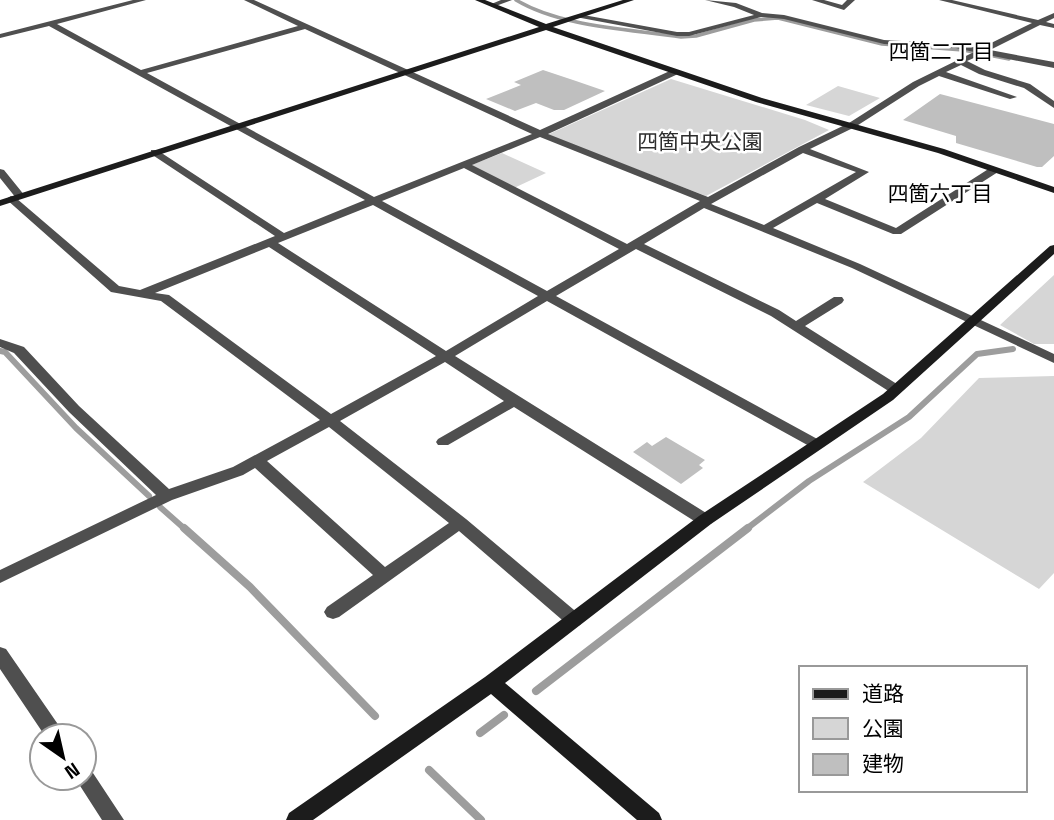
<svg xmlns="http://www.w3.org/2000/svg" width="1054" height="820" viewBox="0 0 1054 820" font-family="'Space Grotesk','Noto Sans JP',sans-serif">
<style>
.green{fill:#d6d6d6}
.lines{fill:none;stroke-linecap:round;stroke-linejoin:round}
.stream-far2{stroke:#9d9d9d;stroke-width:3.5}
.stream-far1{stroke:#9d9d9d;stroke-width:6}
.stream{stroke:#9d9d9d;stroke-width:8}
.building{fill:#bfbfbf}
.street{fill:#4f4f4f;fill-rule:evenodd}
.secondary{fill:#1c1c1c;fill-rule:evenodd}
.labels{text-anchor:middle;dominant-baseline:central;stroke-width:5;stroke-linejoin:round;paint-order:stroke}
.far-neighbourhood-label{font-size:21px;fill:#000;stroke:#fff}
.far-park-label{font-size:21px;fill:#2d2d2d;stroke:#fff}
</style>
<rect width="100%" height="100%" fill="#fff"/>
<!-- green -->
<path class="green" d="M671,79l134,41 24,10 -123,66 -159,-61z
M838,86l42,12 -31,18 -43,-11z
M502,153l44,20 -32,15 -45,-22z
M1054,275v69h-20l-34,-19z
M1054,376v197l-15,16 -176,-107 58,-44 58,-60z"/>
<g class="lines">
<!-- stream-far2 -->
<path class="stream-far2" d="M516,0c45,27 113,29 165,37l15,-1 58,-16 24,-2 104,26 81,6 46,9"/>
<!-- stream-far1 -->
<path class="stream-far1" d="M0,351l5,1 71,76 73,68
M160,507l26,23
M745,530l64,-49 100,-64 68,-63 36,-5"/>
<!-- stream -->
<path class="stream" d="M184,528l66,59 125,129
M536,691l212,-163
M480,733l24,-18
M429,770l52,50"/>
</g>
<!-- building -->
<path class="building" d="M543,70l33,11 29,10 -41,19h-10l-18,-7 -21,8 -29,-12 35,-14 -7,-3z
M940,94l114,30v32l-12,11h-5l-81,-24v-7l-53,-16z
M666,437l39,23 -6,5 4,3 -22,16 -48,-32 14,-10 5,4z"/>
<g class="lines">
<!-- street -->
<path class="street" d="M133,0h13l-89,24 84,46 157,-44 -54,-26h10l286,130 132,-60h6v4l-130,60 160,63 91,-50 50,-24 64,-41 61,-30 -18,-4 -72,-4 -100,-25 -23,-2 -72,19h-12l-96,-18h-3v-4l99,18h12l65,-17 -20,-8 -29,-7 31,3 26,10 22,2 100,25 72,4 25,4 51,-25 -93,-23h13l86,20 16,-7v5l-8,4 8,2v4l-14,-3 -50,25 64,12v6l-71,-14 -16,7 18,9 45,14 24,17v7l-30,-20 -45,-14 -18,-9 -15,7 71,25 -7,2 -71,-23 -20,10 -64,41 -45,22 59,23 -44,27 71,29 94,-60h8v4l-97,62h-8l-76,-31 -44,25 87,36 194,90v9l-202,-95 -148,-60 -60,36 135,66 17,11 38,-24h8l2,3 -2,3 -37,23 95,60 2,3 -2,3h-10l-119,-76 -135,-67 -80,47 265,145 2,3 -2,3h-10l-264,-146 -92,55 256,160 2,4 -2,4h-12l-185,-117 -66,38h-10l-2,-3 2,-3 66,-38 -59,-39 -105,59 126,98 114,96 3,5 -3,5 -6,2 -6,-2 -109,-94 -120,86 -6,2 -6,-2 -3,-5 3,-5 46,-32 -118,-107 -12,7 -71,25 -172,83v-13l156,-75 -87,-83 -55,-59 -14,-6v-8l24,8 55,59 90,83 64,-22 87,-47 -159,-119 -50,-9 -105,-93 5,-3 5,2 -16,-20v-9l4,1 21,26 -1,2h-8l103,88 21,4 135,-54 -124,-82v-4h6l127,83 81,-33 -316,-174 -49,12v-4zM305,29l227,105 -158,63 -227,-124zM540,137l160,64 -73,43 -155,-79zM803,153l53,19 -92,53 -53,-21zM464,168l155,81 -72,42 -165,-90zM373,205l165,91 -92,55 -168,-108zM269,247l167,109 -105,58 -162,-119 -14,-2zM329,427l120,96 -64,44 -118,-106z
M501,0h11l-19,7 -4,-2z
M812,0h12l18,5 5,-5h8l-11,10z
M0,647l6,2 60,87h-21l-45,-67z
M84,767l7,3 33,50h-22l-27,-42h9z"/>
<!-- secondary -->
<path class="secondary" d="M475,0h10l61,24 77,-24h11l-81,27 209,71 182,51 110,38v6l-116,-40 -182,-51 -210,-72 -546,176v-6l539,-173z
M1054,245v9l-161,146 -182,124 -206,159 154,130 3,7h-25l-146,-126 -178,126h-27l3,-7 196,-136 214,-161 184,-122 167,-148z"/>
</g>
<g class="labels">
<!-- far-neighbourhood labels -->
<g class="far-neighbourhood-label">
<text x="941" y="51">四箇二丁目</text>
<text x="940" y="193">四箇六丁目</text>
</g>
<!-- far-park labels -->
<g class="far-park-label">
<text x="700" y="141">四箇中央公園</text>
</g>
</g>
<!-- legend -->
<rect x="799" y="666" width="228" height="126" fill="#ffffff" stroke="#999999" stroke-width="2"/>
<rect x="813" y="689" width="35" height="10" fill="#1c1c1c" stroke="#999999" stroke-width="2"/>
<text x="862" y="701" font-size="21" fill="#000000">道路</text>
<rect x="813" y="718" width="35" height="21" fill="#d6d6d6" stroke="#999999" stroke-width="2"/>
<text x="862" y="736" font-size="21" fill="#000000">公園</text>
<rect x="813" y="754" width="35" height="21" fill="#bfbfbf" stroke="#999999" stroke-width="2"/>
<text x="862" y="771" font-size="21" fill="#000000">建物</text>
<!-- north arrow -->
<g transform="translate(63 757) rotate(146)"><circle r="33" fill="#ffffff" stroke="#999999" stroke-width="2"/>
<path d="M0-5L12 26L0 18L-12 26Z" fill="#000000"/>
<text y="-10" font-size="19" font-weight="bold" text-anchor="middle" fill="#000000">N</text>
</g>
</svg>
